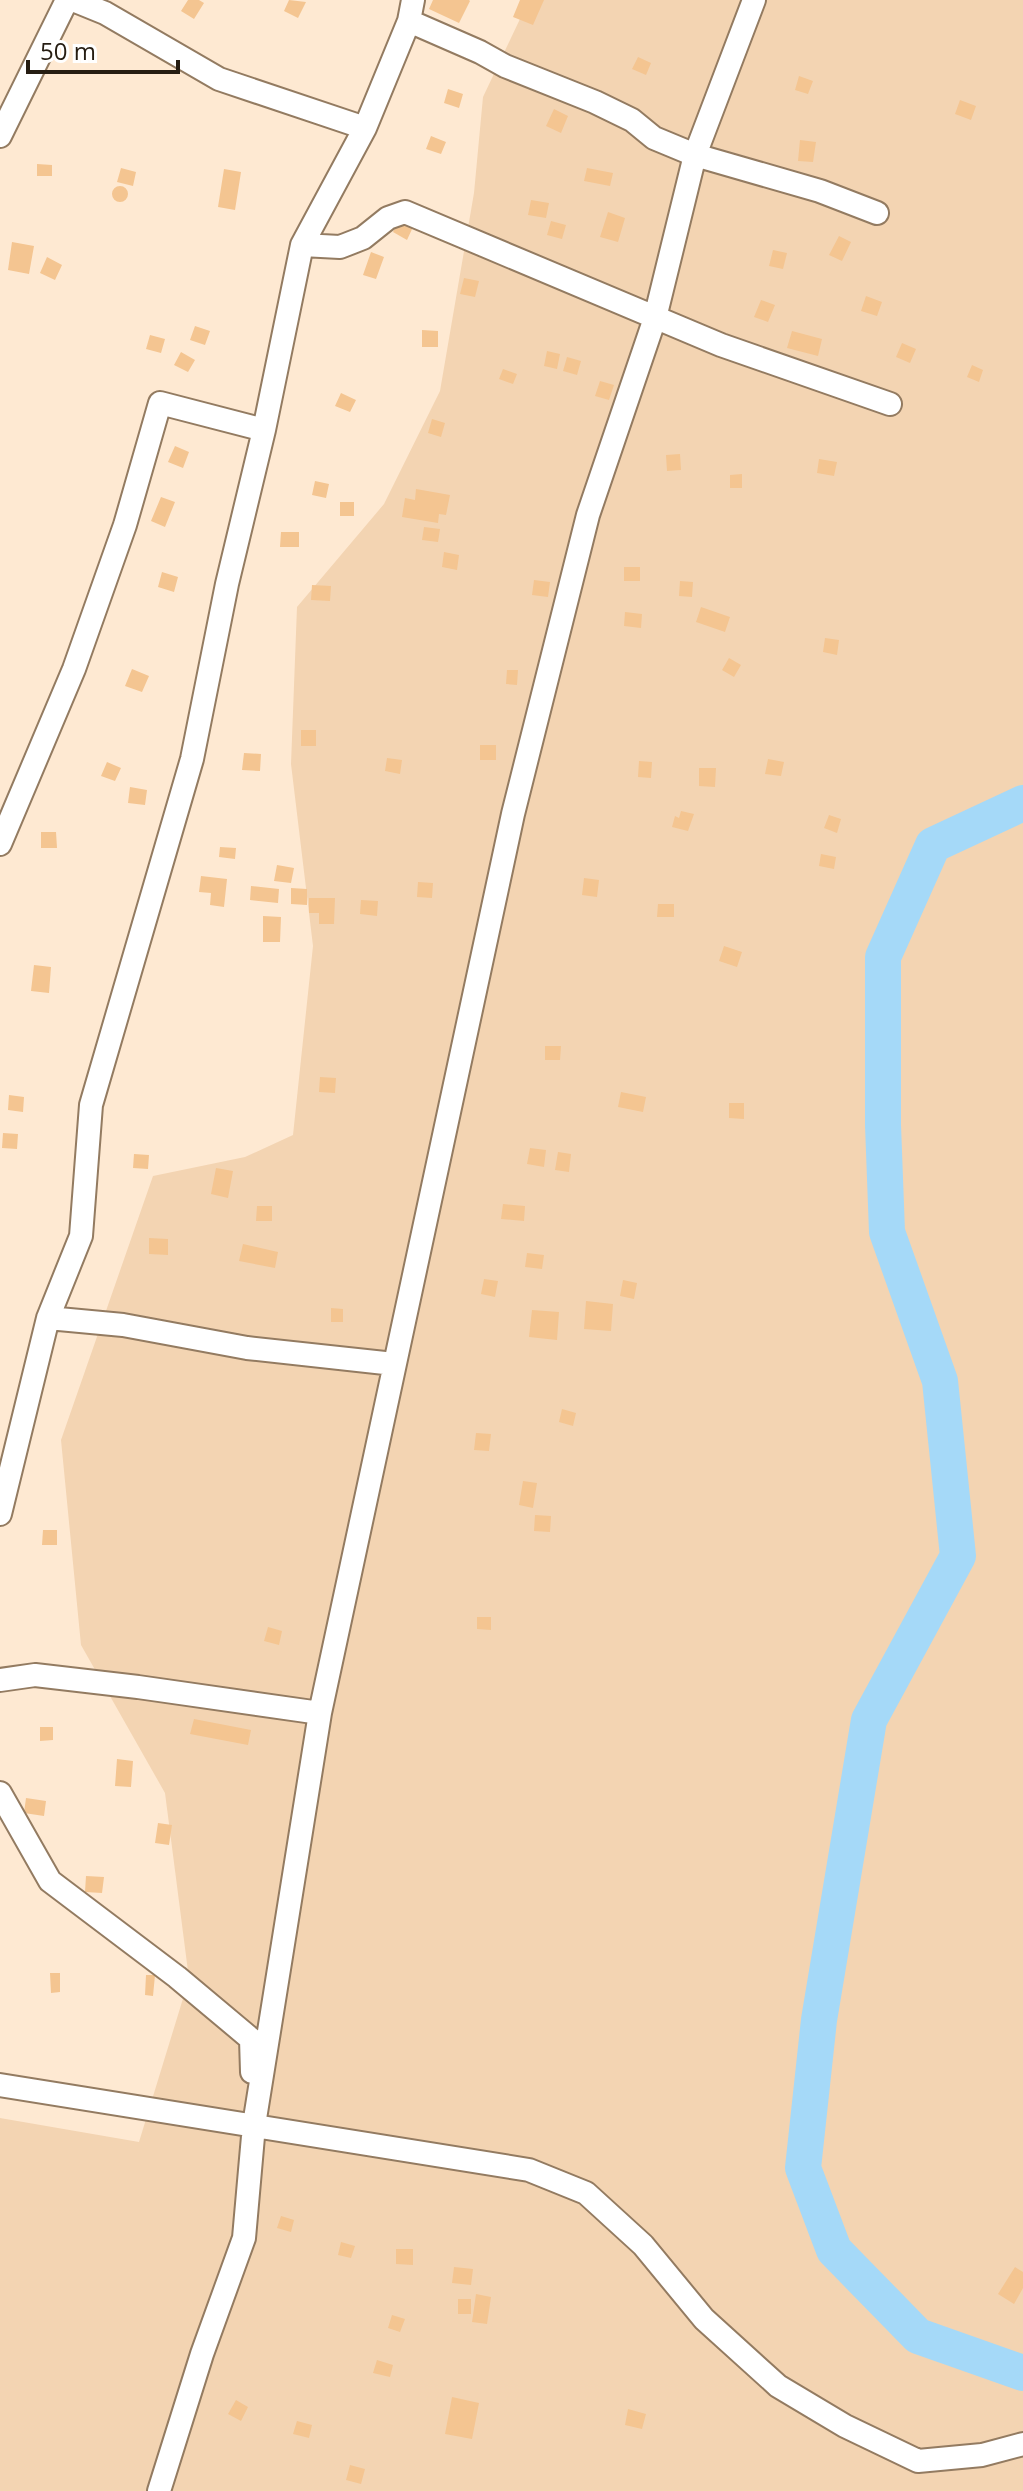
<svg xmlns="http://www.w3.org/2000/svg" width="1023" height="2491" viewBox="0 0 1023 2491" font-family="'Open Sans',sans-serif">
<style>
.green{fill:#f3d4b2}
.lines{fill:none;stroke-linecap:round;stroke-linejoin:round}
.river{stroke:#a5d9f8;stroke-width:36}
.building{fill:#f4c591}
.minor-casing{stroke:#937b61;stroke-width:26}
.minor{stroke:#fff;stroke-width:22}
</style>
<rect width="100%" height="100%" fill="#fee9d2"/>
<!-- green -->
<path class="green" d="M529,0h494v2491h-1023v-373l139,24 50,-163 -24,-186 -84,-148 -20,-205 92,-264 92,-19 48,-22 20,-189 -22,-182 6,-157 87,-103 56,-113 34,-198 9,-96z"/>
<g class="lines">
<!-- river -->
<path class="river" d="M1023,803l-90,42 -50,112v168l4,107 53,149 18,175 -89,164 -50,300 -16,148 31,82 84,86 105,37"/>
</g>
<!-- building -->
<path class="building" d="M188,0h11l5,3 -10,16 -13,-8z
M289,0l17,2 -8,16 -14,-7z
M433,0h36l1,1 -11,22 -30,-14z
M520,0h24l-11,25 -20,-8z
M638,57l13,6 -5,12 -14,-6z
M799,76l14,5 -5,13 -13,-4z
M448,89l15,5 -4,14 -15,-5z
M960,100l16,6 -5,14 -16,-6z
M554,109l14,7 -7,17 -15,-7z
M431,136l15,6 -5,12 -15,-5z
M800,140l16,2 -3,20 -15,-1z
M37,164l15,1v11h-15z
M121,168l15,4 -3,14 -16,-4z
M587,168l26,5 -3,13 -26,-5z
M224,169l17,3 -6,38 -17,-3z
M112 194a8 8 0 1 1 16 0a8 8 0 1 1-16 0Z
M531,200l18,3 -3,15 -18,-3z
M608,212l17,6 -7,24 -18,-5z
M399,220l14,7 -6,13 -14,-8z
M551,221l15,4 -4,14 -15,-4z
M839,236l12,6 -9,19 -13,-6z
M12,242l22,4 -5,28 -21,-4z
M773,250l14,3 -4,16 -14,-3z
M371,252l13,5 -8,22 -13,-4z
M47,257l15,8 -7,15 -15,-7z
M464,278l15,3 -4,16 -15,-3z
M866,296l16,6 -5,14 -16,-5z
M761,300l14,5 -7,17 -14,-5z
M195,326l15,5 -5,14 -15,-5z
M422,330l16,1v16h-16z
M792,331l30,8 -4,17 -31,-8z
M150,335l15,4 -4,14 -15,-4z
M902,343l14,6 -6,14 -14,-6z
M547,351l13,3 -3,15 -13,-3z
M181,352l14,8 -7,12 -14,-7z
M567,357l14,4 -4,14 -14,-4z
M972,365l11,5 -4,12 -12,-5z
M503,369l14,5 -4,10 -14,-5z
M600,381l14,4 -5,15 -14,-4z
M341,393l15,7 -6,12 -15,-6z
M432,419l13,4 -4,14 -13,-4z
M175,446l14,6 -6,16 -15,-6z
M680,454l1,16 -14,1 -1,-16z
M819,459l18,3 -3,14 -17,-3z
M742,474v14h-12v-13z
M315,481l14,3 -3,14 -14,-3z
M416,489l34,6 -4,20 -7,-1 -1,9 -36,-6 3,-19 10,2z
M161,497l14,5 -10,25 -14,-6z
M340,502h14v14h-14z
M424,527l16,2 -2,13 -16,-2z
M281,532h18v15h-19z
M444,552l15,3 -2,15 -15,-3z
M624,567h16v14h-16z
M162,572l16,5 -4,15 -16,-5z
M534,580l16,2 -2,15 -16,-2z
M680,581l13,1 -1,15 -13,-1z
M312,585l19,1 -1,15 -19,-1z
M701,607l29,10 -5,15 -29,-10z
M625,612l17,2 -1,14 -17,-2z
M825,638l14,2 -2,15 -14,-3z
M729,658l12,7 -7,12 -12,-7z
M132,669l17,7 -7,16 -17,-6z
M507,670h11l-1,15 -11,-1z
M301,730h15v16h-15z
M480,745h16v15h-16z
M244,753l17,1 -1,17 -18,-1z
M387,758l15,2 -2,14 -15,-3z
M768,759l16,3 -3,14 -16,-2z
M639,761l13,1 -1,16 -13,-1z
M107,762l14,6 -6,13 -14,-5z
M699,768h17l-1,19 -16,-1z
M130,787l17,3 -2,15 -17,-2z
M681,811l13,3 -6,17 -16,-4 3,-11 4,2z
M829,815l12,4 -4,14 -13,-5z
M41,832h15l1,16h-16z
M220,847l16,1 -1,11 -16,-2z
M821,854l15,3 -2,12 -15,-3z
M277,865l17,3 -3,15 -17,-2z
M201,876l26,3 -3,28 -14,-2 1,-12 -12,-1z
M584,878l15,2 -2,17 -15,-2z
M418,882l15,1 -1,15 -15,-1z
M251,886l28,3 -1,14 -28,-3z
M291,888l16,1v16l-16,-1z
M309,898h26l-1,26h-15v-11h-10z
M361,900l17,1 -1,15 -17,-2z
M658,904h16v13h-17z
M263,916l18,1 -1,25h-17z
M724,946l18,6 -5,15 -18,-6z
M34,965l17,2 -2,26 -18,-2z
M545,1046h16l-1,14h-15z
M320,1077l16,1 -1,15 -16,-1z
M621,1092l25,5 -3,15 -25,-5z
M9,1095l15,2 -1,15 -15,-2z
M729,1103h15v16l-15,-1z
M3,1133l15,1 -1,15 -15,-1z
M530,1148l16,2 -2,17 -17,-3z
M558,1152l13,2 -2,18 -14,-2z
M134,1154l15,1 -1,14 -15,-1z
M216,1168l17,3 -5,27 -17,-4z
M503,1204l22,2 -1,15 -23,-2z
M257,1206h15v15h-16z
M149,1238l19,1v16l-19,-1z
M243,1244l35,8 -3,16 -36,-7z
M527,1253l17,2 -2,14 -17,-2z
M484,1279l14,2 -3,16 -14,-3z
M623,1280l14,3 -3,16 -14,-3z
M586,1301l27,3 -2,27 -27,-2z
M331,1308l12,1v13h-12z
M532,1310l27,2 -2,28 -28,-3z
M562,1409l14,4 -3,13 -14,-4z
M476,1433l15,1 -2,17 -15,-1z
M523,1481l14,2 -4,25 -14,-3z
M535,1515l16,1 -1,16 -16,-1z
M43,1530h14v15h-15z
M477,1617h14v13l-14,-1z
M268,1627l14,4 -3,14 -15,-4z
M194,1719l57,11 -3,15 -58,-11z
M40,1727h13v13l-13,1z
M117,1759l16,2 -2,26 -16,-1z
M26,1798l20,3 -2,15 -20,-3z
M158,1823l14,2 -3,20 -14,-2z
M86,1876l18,1 -2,16 -17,-1z
M50,1973h10v19l-9,1z
M146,1975h9l-2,21 -8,-1z
M281,2216l13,4 -3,12 -14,-4z
M341,2242l14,4 -4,12 -13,-3z
M396,2249h17v16l-17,-1z
M454,2267l19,2 -2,16 -19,-2z
M1015,2267l8,5v16l-9,16 -16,-10z
M476,2294l15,3 -4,27 -15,-2z
M458,2299h13v15h-13z
M392,2315l13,4 -5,13 -12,-4z
M377,2360l16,5 -3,12 -17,-4z
M452,2397l27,6 -7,36 -27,-5z
M236,2400l12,7 -7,14 -13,-7z
M628,2409l18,5 -4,15 -17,-4z
M297,2421l15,4 -3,13 -16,-4z
M350,2465l15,4 -4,15 -15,-4z"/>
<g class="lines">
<defs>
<path id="minor" d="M73,0l32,13 114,66 146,49
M409,21l71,31 25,14 90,36 37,18 22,18 41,17 125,36 57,22
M0,136l67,-136
M302,245l38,2 23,-9 25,-20 17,-6 316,133 169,59
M0,844l74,-175 51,-144 35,-122 104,27
M48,1318l75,7 124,23 147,16
M0,1514l48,-196 33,-82 10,-131 101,-346 35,-175 37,-154 38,-185 63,-117 44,-107 4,-21
M0,1680l35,-5 103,12 182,26
M0,1793l50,88 127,96 74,62 1,33
M0,2085l529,85 57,23 57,52 61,74 74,67 67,40 73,35 64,-6 41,-11
M159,2491l43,-137 42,-116 10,-113 66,-412 193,-899 75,-299 67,-197 40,-163 59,-155"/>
</defs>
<!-- minor casing -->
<use href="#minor" class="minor-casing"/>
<!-- minor -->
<use href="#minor" class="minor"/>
</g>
<!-- scale -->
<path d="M28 60v12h150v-12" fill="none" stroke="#261d12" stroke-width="4"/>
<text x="40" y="60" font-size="24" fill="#261d12" stroke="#ffffff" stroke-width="6" paint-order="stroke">50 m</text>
</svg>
